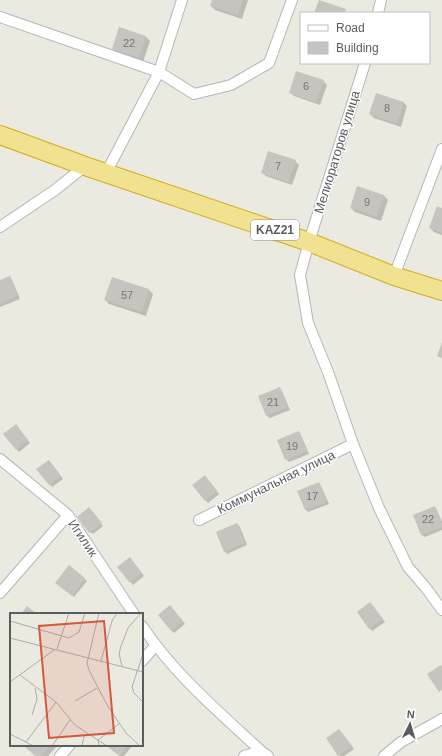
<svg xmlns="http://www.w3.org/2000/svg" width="442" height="756" viewBox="0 0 442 756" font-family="Arial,sans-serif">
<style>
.shadow{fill:#0003}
.building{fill:#c6c4be}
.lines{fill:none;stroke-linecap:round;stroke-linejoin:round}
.street-casing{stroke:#b4b6ba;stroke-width:12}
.highway-casing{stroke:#d4ac18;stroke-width:20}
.street{stroke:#fff;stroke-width:10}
.highway{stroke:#f1e292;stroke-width:18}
.labels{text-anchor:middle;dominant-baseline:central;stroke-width:3;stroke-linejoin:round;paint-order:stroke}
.number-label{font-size:11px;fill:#757678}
.shield{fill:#fff;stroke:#8c8d90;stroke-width:1}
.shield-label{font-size:12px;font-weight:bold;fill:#5a5c60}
.street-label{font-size:13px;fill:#5a5c60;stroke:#fff}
.inset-road{fill:none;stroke:#adada9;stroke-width:1}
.view{fill:#d5583d;fill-opacity:0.15;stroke:#d5583d;stroke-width:2}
.inset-edge{fill:none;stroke:#5a5c60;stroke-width:2}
</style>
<rect width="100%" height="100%" fill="#ebeae1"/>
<!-- shadow -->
<path class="shadow" d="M213,0h35l-6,19 -27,-9 -4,-4z
M120,29l26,8 4,4 -7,21 -26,-9 -4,-4z
M323,81l4,4 -7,20 -26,-9 -4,-4z
M403,102l4,4 -6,21 -27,-9 -4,-4z
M295,161l4,4 -7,20 -26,-9 -4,-4z
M358,188l26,8 4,4 -7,21 -26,-9 -4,-4z
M442,209v26l-8,-3 -4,-4z
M10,278l2,2 8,19 -20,8v-25z
M113,278l36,12 4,4 -7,22 -37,-12 -4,-4z
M280,389l2,2 8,19 -20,8 -3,-2 -7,-19z
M18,428l12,15 -11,9 -14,-18z
M299,432l2,3 8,19 -20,8 -3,-3z
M51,463l12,16 -11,8 -14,-18z
M207,479l12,15 -11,9 -14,-18z
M318,483l3,3 8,18 -21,8 -2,-2 -8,-19z
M435,508l2,2 5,12v8l-17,7 -3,-2 -7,-19z
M91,511l12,15 -10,8 -3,-2z
M237,524l3,3 7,18 -20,9 -2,-3z
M132,561l12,15 -11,9 -14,-18z
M69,567l18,14 -13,16 -15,-12z
M373,606l12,16 -13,9 -14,-19z
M172,609l13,15 -11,9 -3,-3z
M342,733l12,16 -10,7h-4l-13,-17z
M24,745h34l-10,11h-12z
M106,745h27l-9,11h-4z"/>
<!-- building -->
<path class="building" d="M212,0h31l-5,15 -28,-9z
M319,0l27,9 -1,4h-31z
M119,27l27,9 -7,22 -27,-9z
M296,71l28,9 -8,22 -27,-9z
M376,93l28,9 -7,22 -28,-10z
M268,151l28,9 -8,22 -27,-9z
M357,186l27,9 -7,22 -27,-9z
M437,206l5,2v25l-13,-5z
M10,276l8,20 -18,8v-24z
M112,277l37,12 -7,23 -38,-12z
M442,342v16l-5,-2z
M280,387l8,20 -22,9 -8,-20z
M16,424l12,16 -12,10 -13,-16z
M299,431l8,20 -22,9 -8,-20z
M49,460l12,16 -12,9 -13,-16z
M205,475l12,16 -12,10 -13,-16z
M319,482l8,20 -22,8 -8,-19z
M435,506l7,18v3l-21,8 -8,-20z
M89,507l13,16 -13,10 -12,-16z
M237,523l8,20 -21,9 -8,-20z
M130,557l12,16 -12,10 -13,-16z
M69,565l16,13 -13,18 -17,-13z
M370,602l13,17 -14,10 -12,-17z
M170,605l13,16 -12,10 -13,-16z
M27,606l10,8h-16z
M441,665l1,1v24l-3,2 -12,-18z
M339,729l13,17 -14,10 -12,-18z
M23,745h28l-10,11h-6z
M105,745h23l-8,11z"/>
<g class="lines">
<defs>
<path id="street" d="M378,13l3,-13
M0,17l159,55 35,22 37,-9 38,-22 23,-63
M365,63l-56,179 -9,33 8,48 20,49 25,72 26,64 29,59 18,21 16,22
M106,173l53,-101 23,-72
M0,227l55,-37 30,-24
M394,276l48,-127
M0,459l68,56 66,99
M199,520l154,-76
M0,593l68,-78
M142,626c33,49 76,85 119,125l7,5
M142,661l13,-15
M60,756l10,-11
M244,756l17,-5
M384,756l17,-14 41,-23"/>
<path id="highway" d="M0,135l85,31 224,76 85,34 48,15"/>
</defs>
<!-- street casing -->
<use href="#street" class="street-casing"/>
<!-- highway casing -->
<use href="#highway" class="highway-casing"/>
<!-- street -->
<use href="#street" class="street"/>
<!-- highway -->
<use href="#highway" class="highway"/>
</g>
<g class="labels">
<!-- number labels -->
<g class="number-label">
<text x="129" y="43">22</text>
<text x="306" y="86">6</text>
<text x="387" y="108">8</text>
<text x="278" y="166">7</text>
<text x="367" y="202">9</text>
<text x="127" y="295">57</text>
<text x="273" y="402">21</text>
<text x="292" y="446">19</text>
<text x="312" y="496">17</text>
<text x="428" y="519">22</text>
</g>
<!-- shield labels -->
<rect class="shield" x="251" y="220" width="48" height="20" rx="3"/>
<g class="shield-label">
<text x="275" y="230">KAZ21</text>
</g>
<!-- street labels -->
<g class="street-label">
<text transform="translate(337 152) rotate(-73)">Мелиораторов улица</text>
<text transform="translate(276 482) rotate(-26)">Коммунальная улица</text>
<text transform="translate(83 538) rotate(56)">Игилик</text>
</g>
</g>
<!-- overview -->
<g transform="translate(10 613)">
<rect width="133" height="133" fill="#ebeae1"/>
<path class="inset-road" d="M89,0l-12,50 2,7 18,35 19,28 14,13M0,8l59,17 10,-6 6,-19M0,25l133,34M47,36l12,-36M132,44l-10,30 2,6 9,9M91,48l11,-40 5,-8M112,53l-3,-12 2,-8 7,-18 13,-15M10,62l36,27 19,23 32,21M0,69l44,-32M65,88l22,-13M22,102l5,-16 -2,-11M0,121l16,8M89,132l-1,-5 22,-17M23,133l-7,-4 30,-40M42,133l18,-26M72,133l2,-10 3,-2"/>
<path class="view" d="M94,8l10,112 -65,5 -10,-112z"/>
<rect width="133" height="133" class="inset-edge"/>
</g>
<!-- legend -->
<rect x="300" y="12" width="130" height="52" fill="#ffffff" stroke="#bdbebf"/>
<rect x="308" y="25" width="20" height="6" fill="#ffffff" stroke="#bdbebf"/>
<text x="336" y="32" font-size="12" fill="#5a5c60">Road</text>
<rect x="308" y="42" width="20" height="12" fill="#c6c4be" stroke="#bdbebf"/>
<text x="336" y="52" font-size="12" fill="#5a5c60">Building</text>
<!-- north arrow -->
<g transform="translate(410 724) rotate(5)" stroke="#ffffff" stroke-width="3" paint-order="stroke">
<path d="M0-3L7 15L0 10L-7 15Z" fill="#5a5c60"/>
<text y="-6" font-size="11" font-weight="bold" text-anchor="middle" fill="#5a5c60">N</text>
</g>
</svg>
